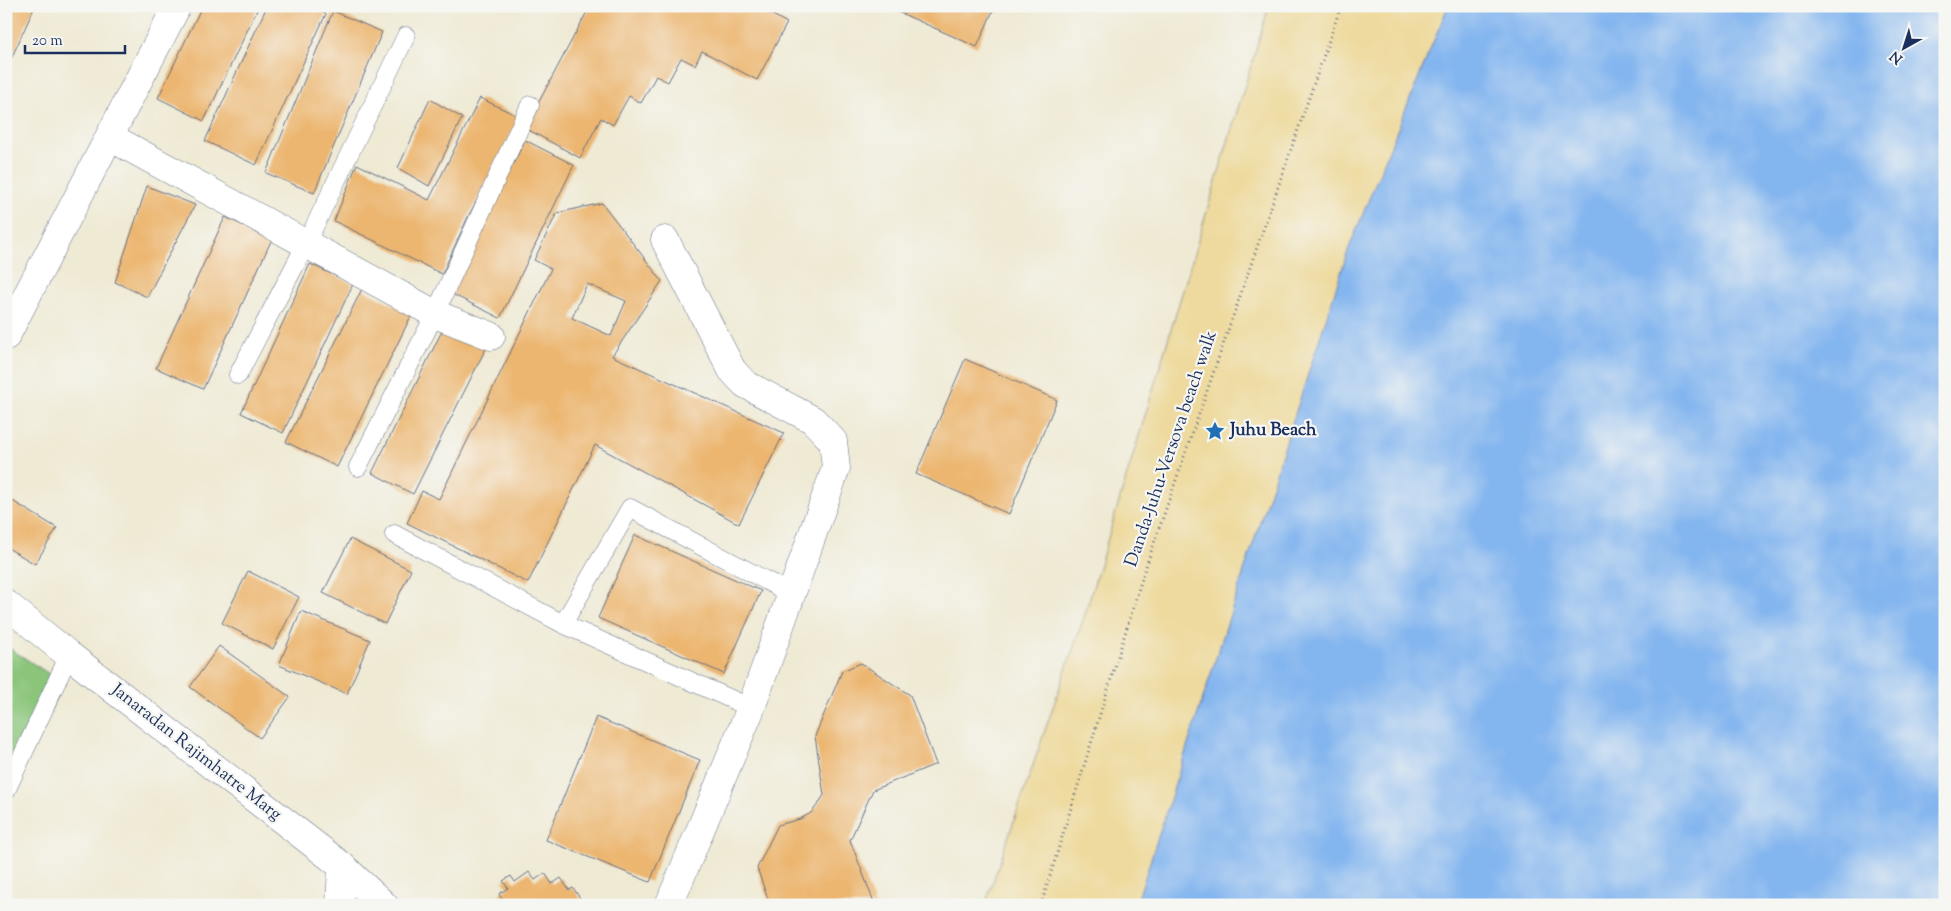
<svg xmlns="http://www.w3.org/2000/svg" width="1951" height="911" viewBox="0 0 1951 911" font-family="'Sorts Mill Goudy',serif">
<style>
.green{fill:#8ac57a;stroke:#527a6c}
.sand{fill:#eeda9e;stroke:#84847e}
.water{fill:#83b5ef;stroke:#4f72a6}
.building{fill:#ecb670;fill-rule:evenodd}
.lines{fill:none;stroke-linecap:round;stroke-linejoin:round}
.service-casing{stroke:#657087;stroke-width:19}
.minor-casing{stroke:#657087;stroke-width:29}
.path{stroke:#657087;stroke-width:3;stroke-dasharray:1 4;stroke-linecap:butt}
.service{stroke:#fff;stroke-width:18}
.minor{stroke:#fff;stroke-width:28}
.labels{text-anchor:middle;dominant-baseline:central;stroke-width:4.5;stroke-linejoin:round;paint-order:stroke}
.poi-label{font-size:18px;font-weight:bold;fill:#1b2f5e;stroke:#f6f6f2;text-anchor:start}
.street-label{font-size:18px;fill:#1b2f5e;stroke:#f6f6f2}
</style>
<rect width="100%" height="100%" fill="#f6f6f2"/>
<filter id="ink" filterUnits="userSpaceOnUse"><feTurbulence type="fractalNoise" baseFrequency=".02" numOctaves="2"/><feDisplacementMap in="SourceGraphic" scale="10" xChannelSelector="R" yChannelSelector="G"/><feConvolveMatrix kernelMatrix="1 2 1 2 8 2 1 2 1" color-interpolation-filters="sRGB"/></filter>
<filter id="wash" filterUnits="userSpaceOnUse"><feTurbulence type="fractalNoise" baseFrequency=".0096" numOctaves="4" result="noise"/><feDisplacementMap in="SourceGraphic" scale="20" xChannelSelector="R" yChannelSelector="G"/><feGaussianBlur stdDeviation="1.12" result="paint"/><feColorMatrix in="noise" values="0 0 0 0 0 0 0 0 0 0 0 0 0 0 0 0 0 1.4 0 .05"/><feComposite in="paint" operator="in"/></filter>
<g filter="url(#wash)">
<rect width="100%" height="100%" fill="#efead4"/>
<!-- green -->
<path class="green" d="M6,646l57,37 -57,120z"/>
<!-- sand -->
<path class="sand" d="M1269,6h179l-99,242 -213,657h-151l100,-291z"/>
<!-- water -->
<path class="water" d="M1448,6h497v899h-809l213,-657z"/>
<g id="blocks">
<!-- building -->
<path class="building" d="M6,6h29l-29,64z
M202,6h57l-55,115 -46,-23z
M267,6h41l18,8 -70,151 -51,-24z
M590,6h167l30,17 -30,57 -55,-29 -7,14 -14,-7 -13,24 -12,-6 -15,27 -12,-7 -16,29 -12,-7 -21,40 -55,-30z
M885,6h110l-18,41z
M333,11l49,21 -68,161 -48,-20z
M480,98l40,19 -52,100 -26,57 -108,-53 23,-57 72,36z
M430,99l32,19 -33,68 -31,-18z
M525,140l49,25 -74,153 -50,-25z
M147,186l48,19 -48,92 -32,-15z
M602,203l60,78 -50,75 172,77 -45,91 -144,-79 -67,138 -121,-60 15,-32 17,8 112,-230 -17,-9 23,-47zM587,284l39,17 -15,35 -39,-18z
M225,217l47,22 -69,150 -47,-21z
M310,264l43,20 -70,149 -42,-20z
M362,289l50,25 -75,153 -51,-25z
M444,327l42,21 -73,146 -41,-21z
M965,359l92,41 -48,114 -93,-40z
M6,497l51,31 -22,36 -29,-17z
M635,535l126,56 -37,83 -126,-56z
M350,539l61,31 -26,54 -62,-31z
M248,571l51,26 -26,52 -51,-26z
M301,611l69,29 -23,54 -68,-29z
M219,646l71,51 -30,41 -70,-51z
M861,663l49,32 26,69 -63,26 -23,50 25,65h-105l-13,-37 21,-43 22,-6 11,-6 8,-10 5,-8 -9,-59 27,-65z
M596,717l104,43 -50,122 -104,-42z
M529,872l6,8 10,-7 7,11 9,-6 8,12 4,-2 12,17h-84l3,-2 -5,-9 9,-6 -5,-7 8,-5 4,6z"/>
</g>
</g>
<g filter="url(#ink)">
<use href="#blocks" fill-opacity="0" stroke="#657087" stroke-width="1"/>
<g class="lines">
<defs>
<path id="service" d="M238,375l68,-131 100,-208
M358,467l77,-153 95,-209
M394,534l169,90 188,84
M563,624l67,-116 161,86
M6,791l63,-136"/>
<path id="minor" d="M110,137l325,177 56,22
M665,240l67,130 13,14 68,36 20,21 3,27 -85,240 -82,197
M6,336l171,-330
M6,604l63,51 273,211 42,39
M340,905l2,-39"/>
</defs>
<!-- service casing -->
<use href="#service" class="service-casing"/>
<!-- minor casing -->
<use href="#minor" class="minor-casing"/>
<!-- path -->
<path class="path" d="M1041,905l104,-336 196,-563"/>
<!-- service -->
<use href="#service" class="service"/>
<!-- minor -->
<use href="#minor" class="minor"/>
</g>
</g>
<!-- icons -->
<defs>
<symbol id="sight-bare" viewBox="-9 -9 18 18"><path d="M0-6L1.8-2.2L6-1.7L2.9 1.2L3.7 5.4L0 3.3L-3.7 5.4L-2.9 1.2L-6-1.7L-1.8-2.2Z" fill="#1f6fb2" stroke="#f6f6f2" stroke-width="2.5" paint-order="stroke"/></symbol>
</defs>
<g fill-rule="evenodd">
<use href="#sight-bare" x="1201" y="417" width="28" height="28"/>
</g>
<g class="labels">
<!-- poi labels -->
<g class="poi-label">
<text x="1230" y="431">Juhu Beach</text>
</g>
<!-- street labels -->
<g class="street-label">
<text transform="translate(1172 449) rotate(-71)">Danda-Juhu-Versova beach walk</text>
<text transform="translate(196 753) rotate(38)">Janaradan Rajimhatre Marg</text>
</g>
</g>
<!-- margin -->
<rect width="1951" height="911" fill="none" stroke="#f6f6f2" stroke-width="25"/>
<!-- north arrow -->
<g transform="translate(1904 48) rotate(219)" stroke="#f6f6f2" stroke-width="4" paint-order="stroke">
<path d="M0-4L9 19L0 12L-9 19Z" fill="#1b2f5e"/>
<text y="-8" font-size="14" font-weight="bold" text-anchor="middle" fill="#1b2f5e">N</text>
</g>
<!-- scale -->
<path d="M25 45v8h100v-8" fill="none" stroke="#1b2f5e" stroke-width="2.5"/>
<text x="32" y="45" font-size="15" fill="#1b2f5e" stroke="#f6f6f2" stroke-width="4" paint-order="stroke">20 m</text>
</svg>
